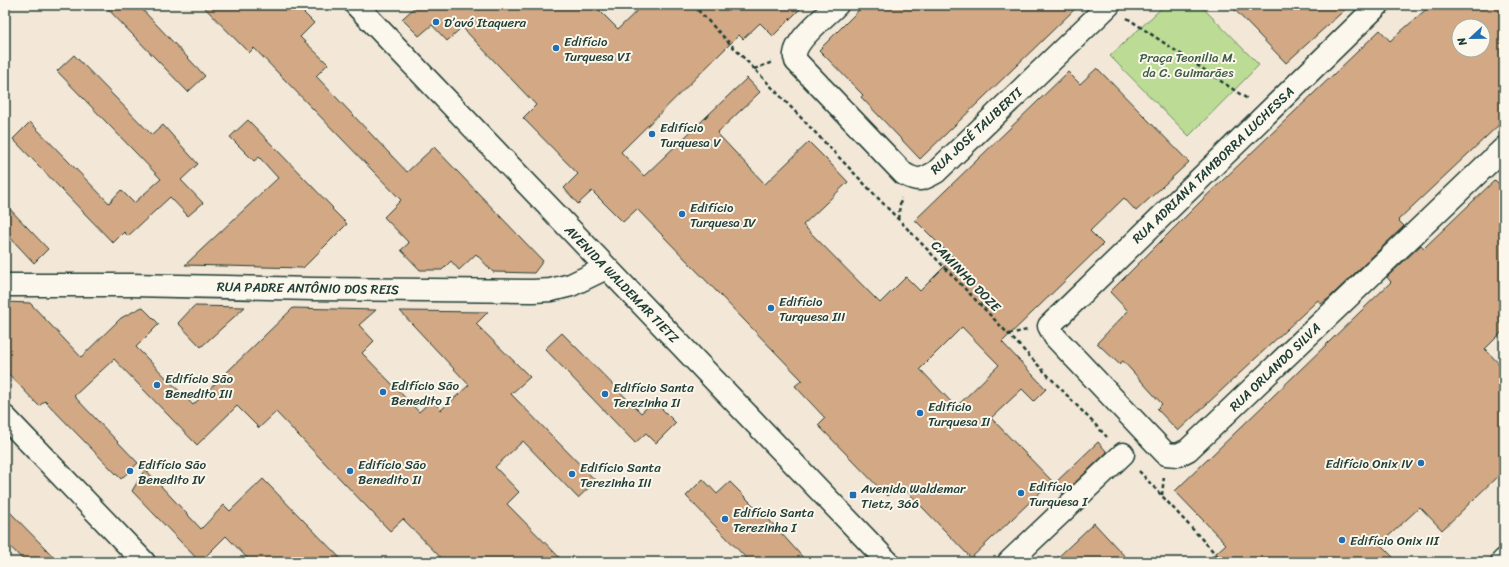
<svg xmlns="http://www.w3.org/2000/svg" width="1509" height="567" viewBox="0 0 1509 567" font-family="Sriracha,sans-serif">
<style>
.green{fill:#bcdc95;stroke:#6e8c64}
.building{fill:#d3a884;stroke:#1f3d34;fill-rule:evenodd}
.lines{fill:none;stroke-linecap:round;stroke-linejoin:round}
.minor-casing{stroke:#1f3d34;stroke-width:25}
.path{stroke:#1f3d34;stroke-width:2.5;stroke-dasharray:4 3;stroke-linecap:butt}
.minor{stroke:#fbf7ec;stroke-width:22}
.poi-dot{fill:#1f6fb2;stroke:#fbf7ec;stroke-width:1.5}
.labels{text-anchor:middle;dominant-baseline:central;stroke-width:4;stroke-linejoin:round;paint-order:stroke}
.poi-label{font-size:13px;fill:#1f3d34;stroke:#fbf7ec;text-anchor:start}
.park-label{font-size:13px;fill:#3e5d47;stroke:#fbf7ec}
.street-label{font-size:13px;fill:#1f3d34;stroke:#fbf7ec}
</style>
<rect width="100%" height="100%" fill="#f3e7d7"/>
<filter id="ink" filterUnits="userSpaceOnUse"><feTurbulence type="fractalNoise" baseFrequency=".025" numOctaves="2"/><feDisplacementMap in="SourceGraphic" scale="8" xChannelSelector="R" yChannelSelector="G"/><feConvolveMatrix kernelMatrix="1 2 1 2 8 2 1 2 1" color-interpolation-filters="sRGB"/></filter>
<g filter="url(#ink)">
<!-- green -->
<path class="green" d="M1165,5h35l59,60 -70,71 -79,-80z"/>
<!-- building -->
<path class="building" d="M104,5h34l67,71 -17,16z
M202,5h94l18,18 -14,14 28,27 -12,12 91,96 27,-25 109,114 -9,12 -41,-1 -17,-18 -17,16 -8,-9 -9,9h-22l-19,-20 8,-7 -25,-26 17,-17 -147,-152 -5,5z
M412,5h182l24,24 25,-24h161l-31,31 -13,-13 -17,16 -4,-4 -118,117 23,24 103,-98 13,14 -43,41 48,51 44,-42 19,19 20,21 -45,43 77,78 26,-26 14,14 33,-33 -38,-38 153,-148 12,12 17,-16 92,94 -53,49 -12,-13 -34,33 13,13 -101,98 44,47 -12,12 -12,-12 -31,29 61,63 -81,77 -71,-74 -13,12 -69,-71 7,-7 -30,-32 7,-6 -165,-171 -14,13 -31,-31 -14,13 -14,-16 14,-14 -55,-56 13,-13 -74,-78 -15,14 -15,-16 -13,11 -17,-17 13,-12zM962,327l37,38 -43,42 -36,-38z
M864,5h215l-159,154 -59,-62 2,-2 -44,-45z
M1230,5h120l-64,58z
M1431,5h73v115l-106,100 6,6 -75,72 -8,6 -3,-4 -140,131 -21,-22 5,-5 -39,-43 -4,3 -22,-21 31,-32 -18,-19 91,-91 179,-171 10,11zM1459,26h24v24h-24z
M74,55l78,80 11,-10 35,39 -17,16 22,23 -15,13 -18,-19 -42,39 -4,-4 -11,11 -100,-104 17,-17 79,81 12,-13 13,13 27,-24 -104,-108z
M248,120l85,88 -1,1 15,15 -44,44 -118,-3 93,-87 -19,-21 -5,4 -24,-24z
M1495,180l9,9v141l-19,19 19,20v101l-62,60 -22,-23 -40,37 18,18h-192l20,-18 -51,-53 216,-209 -4,-5 34,-32 3,3z
M5,204l43,45 -14,14 -29,-31z
M5,302l25,1 51,54 40,-39 21,-11 17,17 -23,23 57,58 100,-97 83,2 -17,15 15,16 -12,12 57,59 13,-12 9,10 28,-25 -69,-74 88,1 -12,12 54,53 -19,17 85,87 -18,17 -55,-57 -28,26 24,25 -12,12 57,58h-119l-42,-43 -13,12 -114,-119 -17,16 -22,-22 -40,39 -83,-86 -40,37 64,67 -17,16 -76,-78 -6,5 -34,-36z
M194,306l51,1 -44,40 -23,-24z
M562,333l79,80 13,-12 22,22 -20,20 -10,-10 -11,10 -90,-94z
M1098,442l9,10 -44,42 -9,-10z
M145,469l56,60 23,-24 6,6 33,-32 81,83h-93l-25,-26 -26,26 -68,-71z
M703,479l14,15 13,-12 32,32 1,-1 44,49h-57l-64,-66z
M5,507l42,43 11,12h-33l-20,-21z
M1094,523l36,39h-77z"/>
<g class="lines">
<defs>
<path id="minor" d="M356,5l532,557
M837,5c-10,10 -42,35 -42,50 -1,2 1,4 1,6l108,113c15,8 18,6 32,-2l173,-167
M1378,5l-329,321 6,11 111,117 12,1 10,-5 316,-302
M5,285h126l181,4 221,2 18,-1 20,-5 35,-17
M5,417l139,145
M1009,562l114,-108
M1502,562l2,-2"/>
</defs>
<!-- minor casing -->
<use href="#minor" class="minor-casing"/>
<!-- path -->
<path class="path" d="M693,5l414,432
M1127,18l122,82
M754,69l19,-7
M898,219l3,-21
M1009,334l18,-4
M1139,471l84,91
M1162,495l2,-19"/>
<!-- minor -->
<use href="#minor" class="minor"/>
</g>
</g>
<!-- markers -->
<g class="poi-dot">
<circle cx="436" cy="22" r="4"/>
<circle cx="556" cy="48" r="4"/>
<circle cx="652" cy="134" r="4"/>
<circle cx="682" cy="214" r="4"/>
<circle cx="771" cy="308" r="4"/>
<circle cx="157" cy="385" r="4"/>
<circle cx="383" cy="392" r="4"/>
<circle cx="605" cy="394" r="4"/>
<circle cx="920" cy="413" r="4"/>
<circle cx="1421" cy="463" r="4"/>
<circle cx="130" cy="471" r="4"/>
<circle cx="350" cy="471" r="4"/>
<circle cx="572" cy="474" r="4"/>
<circle cx="1021" cy="493" r="4"/>
<rect x="849" y="491" width="8" height="8" rx="2"/>
<circle cx="725" cy="519" r="4"/>
<circle cx="1342" cy="540" r="4"/>
</g>
<g class="labels">
<!-- poi labels -->
<g class="poi-label">
<text x="444" y="22">D’avó Itaquera</text>
<text x="564" y="41">Edifício<tspan x="564" dy="15">Turquesa VI</tspan></text>
<text x="660" y="127">Edifício<tspan x="660" dy="15">Turquesa V</tspan></text>
<text x="690" y="207">Edifício<tspan x="690" dy="15">Turquesa IV</tspan></text>
<text x="779" y="301">Edifício<tspan x="779" dy="15">Turquesa III</tspan></text>
<text x="165" y="378">Edifício São<tspan x="165" dy="15">Benedito III</tspan></text>
<text x="391" y="385">Edifício São<tspan x="391" dy="15">Benedito I</tspan></text>
<text x="613" y="387">Edifício Santa<tspan x="613" dy="15">Terezinha II</tspan></text>
<text x="928" y="406">Edifício<tspan x="928" dy="15">Turquesa II</tspan></text>
<text x="1413" y="463" text-anchor="end">Edifício Onix IV</text>
<text x="138" y="464">Edifício São<tspan x="138" dy="15">Benedito IV</tspan></text>
<text x="358" y="464">Edifício São<tspan x="358" dy="15">Benedito II</tspan></text>
<text x="580" y="467">Edifício Santa<tspan x="580" dy="15">Terezinha III</tspan></text>
<text x="1029" y="486">Edifício<tspan x="1029" dy="15">Turquesa I</tspan></text>
<text x="861" y="488">Avenida Waldemar<tspan x="861" dy="15">Tietz, 366</tspan></text>
<text x="733" y="512">Edifício Santa<tspan x="733" dy="15">Terezinha I</tspan></text>
<text x="1350" y="540">Edifício Onix III</text>
</g>
<!-- park labels -->
<g class="park-label">
<text x="1188" y="57">Praça Teonilia M.<tspan x="1188" dy="15">da C. Guimarães</tspan></text>
</g>
<!-- street labels -->
<g class="street-label">
<text transform="translate(976 131) rotate(-43)">RUA JOSÉ TALIBERTI</text>
<text transform="translate(1213 165) rotate(-44)">RUA ADRIANA TAMBORRA LUCHESSA</text>
<text transform="translate(966 276) rotate(46)">CAMINHO DOZE</text>
<text transform="translate(622 284) rotate(46)">AVENIDA WALDEMAR TIETZ</text>
<text transform="translate(308 288) rotate(1)">RUA PADRE ANTÔNIO DOS REIS</text>
<text transform="translate(1275 367) rotate(-44)">RUA ORLANDO SILVA</text>
</g>
</g>
<!-- margin -->
<rect width="1509" height="567" fill="none" stroke="#fbf7ec" stroke-width="20"/>
<rect x="10" y="10" width="1489" height="547" fill="none" stroke="#1f3d34" stroke-width="1.5" filter="url(#ink)"/>
<!-- north arrow -->
<g transform="translate(1471 38) rotate(248)"><circle r="19" fill="#fbf7ec" stroke="#a3ada2"/>
<path d="M0-3L7 15L0 10L-7 15Z" fill="#1f6fb2"/>
<text y="-6" font-size="11" font-weight="bold" text-anchor="middle" fill="#1f3d34">N</text>
</g>
</svg>
